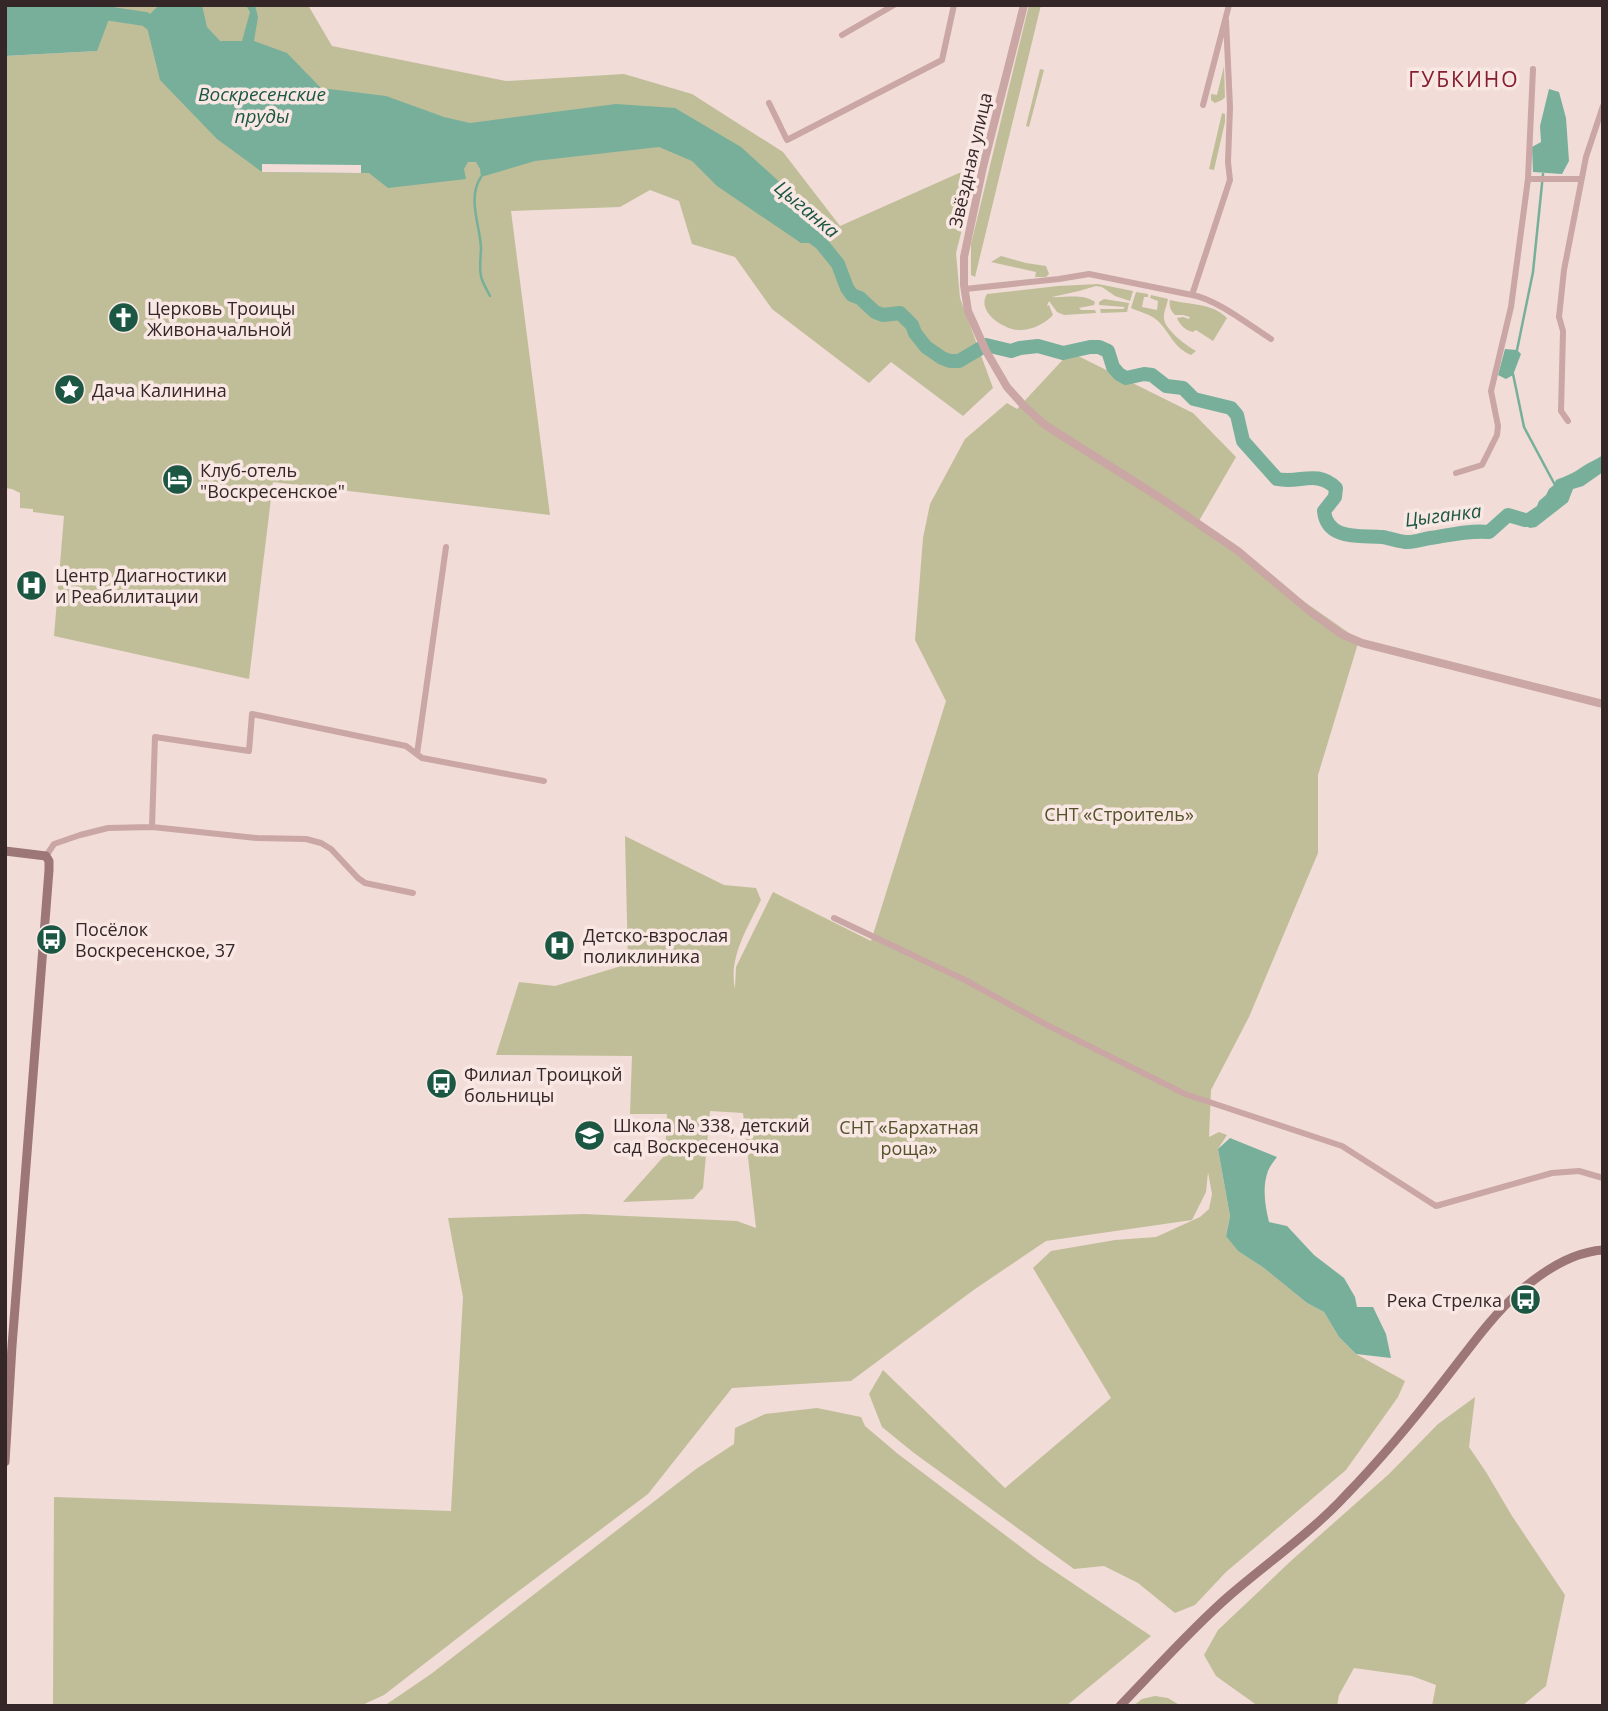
<svg xmlns="http://www.w3.org/2000/svg" width="1608" height="1711" viewBox="0 0 1608 1711" font-family="'Open Sans',sans-serif">
<style>
.green{fill:#c0be98}
.water{fill:#77af9b}
.pier{fill:#f1dcd8}
.lines{fill:none;stroke-linecap:round;stroke-linejoin:round}
.stream{stroke:#77af9b;stroke-width:2.5}
.river{stroke:#77af9b;stroke-width:14}
.minor{stroke:#caa6a4;stroke-width:6}
.tertiary{stroke:#caa6a4;stroke-width:8}
.secondary{stroke:#9d7677;stroke-width:9}
.labels{text-anchor:middle;dominant-baseline:central;stroke-width:7;stroke-linejoin:round;paint-order:stroke}
.street-label{font-size:18px;fill:#352627;stroke:#f9e7e4}
.poi-label{font-size:18px;fill:#352627;stroke:#f9e7e4;text-anchor:start}
.park-label{font-size:18px;fill:#535229;stroke:#f9e7e4}
.water-label{font-size:19px;font-style:italic;fill:#1b5743;stroke:#f9e7e4}
.quarter-label{font-size:21px;letter-spacing:2px;fill:#851e2e;stroke:#f9e7e4}
</style>
<rect width="100%" height="100%" fill="#f1dcd8"/>
<!-- green -->
<path class="green" d="M112,5h196l24,41 174,35 118,-7 68,20 91,58 57,74 119,-53 18,-3 -21,83 4,45 33,90 -30,28 -72,-54 -22,21 -97,-74 -37,-52 -43,-13 -13,-43 -29,-11 -30,17 -109,4 39,304 -277,-33 -24,197 -195,-43 10,-120 -31,-4v-3l-13,-1v-15l-8,-4 -7,-1v-432l91,-5 15,-37z
M1029,5h12l-66,272 -4,-2v-31z
M1224,66l1,31 -3,3 -7,3 -4,-3v-6l6,1z
M1040,69l4,1 -15,57 -3,-1z
M1222,113l3,1v8l-11,48 -5,-1z
M1001,256l25,7 20,3 3,8 -3,3h-11l1,-5 -45,-10z
M1098,284l35,7 -3,10 -15,-5 -13,-9 -6,-1 -17,5 -27,6c12,1 31,-4 43,5l-1,3 -15,3 2,2h14l1,3 -32,2 -7,-3 -8,-11 -2,5 2,-1 4,10c-9,10 -26,18 -41,14 -14,-4 -35,-19 -25,-35l71,-8z
M1136,292l12,2v3h-4l-2,10 15,3 1,-9 -8,-3 1,-3 17,4c-1,6 -4,12 -4,17 -2,12 23,30 32,35l-5,4c-18,-8 -20,-21 -33,-34 -8,-7 -18,-9 -27,-13z
M1104,299l25,4 -2,9 -26,1 -1,-4h23l2,-2 -26,-2v-3z
M1170,300c19,5 43,3 57,18l-14,23 -17,-11 -3,2c-7,-1 -14,-8 -16,-14l6,-1 6,2 1,-2 -7,-2h-8c-5,-5 -6,-9 -5,-15z
M1070,352l123,61 43,44 -40,69 163,114 -41,135v78l-69,164 -38,73 -2,47 10,-5 8,3 -9,14 12,67 -4,19 12,16 26,17 43,35 17,9 15,25 17,17 49,27 -7,16 -52,73 -120,102 -31,33 -20,8 -37,-30 -34,-17 -30,3 -160,-116 -32,-26 -13,-33 14,-24 122,118 106,-90 -78,-130 18,-17 64,-11 41,-3 44,-20 9,-8 3,-15 -4,-22 -2,20 -14,28 -146,21 -71,48 -124,92 -119,7 -84,106 -140,105 -124,96 -24,11h-307l1,-209 397,14 12,-214 -15,-79 136,-4 153,7 19,7 -13,-115 -33,-2 -7,77 -10,11 -70,3 42,-47 2,-41h-37l2,-58 -136,-1 23,-73 36,4 73,-22 -3,-128 99,49 32,3 5,12c-13,27 -33,58 -26,89l1,-22 37,-75 98,49 75,-240 -31,-61 8,-102 7,-34 35,-65 42,-36 10,6z
M1475,1397l-6,50 17,25 26,44 53,79 -19,91 -24,20h-90l4,-21 -24,-9 -58,-8 -15,27 -2,11h-79l-42,-30 -12,-21 14,-25 75,-71 96,-85 49,-50z
M817,1408l44,9 4,9 33,28 140,106 113,76 -85,70h-682l47,-32 265,-205 38,-25 1,-16 30,-14z
M1155,1696l13,2 13,8h-48l9,-7z"/>
<!-- water -->
<path class="water" d="M5,5h107l-1,9 -14,37 -92,5z
M159,5h43l5,22 13,14h22l8,-29 -4,-7h9l3,12 -4,24 33,12 34,35 65,8 58,21 26,6 146,-19 59,4 66,39 66,60 21,24 -7,12h-20l-84,-57 -25,-25 -33,-14 -124,14 -54,16 -1,-8 -4,-7h-8l-4,7 2,10 -78,9 -19,-15 -107,-1 -45,-33 -57,-59 -15,-61z
M1549,89l10,3 7,26 3,43 -7,13 -29,-2 -1,-25 9,-5 -1,-16z
M1505,349l12,1 4,4 -8,21 -7,4 -8,-4z
M1603,455v17l-20,14 -10,3 -5,13 -32,25 -6,1 -21,-10 -1,-3 3,-1 8,4 18,-12 2,-5 7,-6 3,-6 5,-4 2,-5c10,-4 18,-7 26,-13 7,-5 14,-7 21,-12z
M1230,1138l47,19c-3,4 -7,9 -9,14 -6,16 -3,35 1,51l18,4 27,29 30,23 11,19 2,10h16l13,27 5,24 -35,-4 -17,-17 -15,-25 -17,-9 -43,-35 -26,-17 -12,-15 4,-20 -12,-67z"/>
<!-- pier -->
<path class="pier" d="M262,164l99,1v8l-99,-1z"/>
<g class="lines">
<!-- stream -->
<path class="stream" d="M481,177c-14,21 -1,48 0,71 0,8 -2,19 0,28 1,6 6,14 9,20
M1517,350l16,-78 10,-98
M1513,374l11,53 31,58"/>
<!-- river -->
<path class="river" d="M92,11l53,8 14,10
M806,232l15,11 17,21 9,24 5,7 8,3 15,14 8,3 17,-2 12,12 3,8 11,14 16,11 8,3h9l27,-16 25,6 9,-3 18,-2 25,7 27,-6h9l9,4 5,16 6,7 7,4 18,-4 8,1 14,11 17,2 11,11 37,9 6,7 6,26 34,38c23,5 39,-10 59,9l-1,9 -11,14c3,30 37,24 58,26 9,1 17,5 26,5 8,0 15,-3 22,-4 19,-3 40,-8 59,-6l19,-17 17,5"/>
<!-- minor -->
<path class="minor" d="M842,35l52,-30
M769,103l18,37 155,-80 12,-55
M1203,105l26,-100
M1528,179h53
M965,289l94,-10 30,-5 103,21 38,-115 -2,-18 2,-55 -4,-87
M1192,295c24,4 57,30 79,44
M1568,421l-7,-10 2,-80 -4,-14 5,-47 22,-113 17,-51
M1456,473l26,-8 15,-30 1,-9 -7,-35 20,-84 17,-128 5,-110
M417,754l29,-207
M152,827l3,-90 94,14 3,-37 154,32 16,12 122,23
M46,856l8,-12 26,-9 28,-7 44,-1 105,11 49,1 15,4 10,6 27,29 7,5 48,10
M834,918l131,62 80,44 140,70 157,52 94,60 116,-33 27,-2 24,7"/>
<!-- tertiary -->
<path class="tertiary" d="M1024,5l-41,162 -19,90v28l4,26 18,40 21,36 17,19 21,19 117,74 76,52 70,59 33,24 21,9 241,61"/>
<!-- secondary -->
<path class="secondary" d="M5,851l41,5 3,5v9l-37,476 -7,116
M1120,1706c36,-37 70,-76 109,-110 38,-33 83,-64 117,-101 36,-37 69,-77 100,-117 23,-29 45,-61 73,-86 23,-20 52,-40 84,-42"/>
</g>
<!-- icons -->
<defs>
<symbol id="church-disc" viewBox="-11 -11 22 22"><circle r="9.5" fill="#1b5743" stroke="#f9e7e4"/><path d="M-1.2-6h2.4v3.5h3.3v2.4h-3.3V6h-2.4V-.1h-3.3v-2.4h3.3Z" fill="#fff"/></symbol>
<symbol id="sight-disc" viewBox="-11 -11 22 22"><circle r="9.5" fill="#1b5743" stroke="#f9e7e4"/><path d="M0-6L1.8-2.2L6-1.7L2.9 1.2L3.7 5.4L0 3.3L-3.7 5.4L-2.9 1.2L-6-1.7L-1.8-2.2Z" fill="#fff"/></symbol>
<symbol id="hotel-disc" viewBox="-11 -11 22 22"><circle r="9.5" fill="#1b5743" stroke="#f9e7e4"/><path d="M-6-4.5h1.5V1H6V5H4.5V3h-9V5H-6ZM-4 0a1.8 1.8 0 1 1 3.6 0ZM.5 0V-2.5h3Q6-2.5 6 0Z" fill="#fff"/></symbol>
<symbol id="hospital-disc" viewBox="-11 -11 22 22"><circle r="9.5" fill="#1b5743" stroke="#f9e7e4"/><path d="M-5-5h3v3.5h4V-5h3V5h-3V1.5h-4V5h-3Z" fill="#fff"/></symbol>
<symbol id="bus-disc" viewBox="-11 -11 22 22"><circle r="9.5" fill="#1b5743" stroke="#f9e7e4"/><path d="M-5-6H5V4H4V6H2V4H-2V6H-4V4H-5ZM-3.5-4V0h7V-4ZM-3.5 1.2v1.5H-2V1.2ZM2 1.2v1.5H3.5V1.2Z" fill="#fff"/></symbol>
<symbol id="school-disc" viewBox="-11 -11 22 22"><circle r="9.5" fill="#1b5743" stroke="#f9e7e4"/><path d="M0-5L7-2L0 1L-7-2ZM-4 1L0 2.5L4 1V4Q0 6-4 4Z" fill="#fff"/></symbol>
</defs>
<g fill-rule="evenodd">
<use href="#church-disc" x="106" y="300" width="35" height="35"/>
<use href="#sight-disc" x="52" y="372" width="35" height="35"/>
<use href="#hotel-disc" x="160" y="462" width="35" height="35"/>
<use href="#hospital-disc" x="14" y="568" width="35" height="35"/>
<use href="#bus-disc" x="34" y="922" width="35" height="35"/>
<use href="#hospital-disc" x="542" y="928" width="35" height="35"/>
<use href="#bus-disc" x="424" y="1066" width="35" height="35"/>
<use href="#school-disc" x="572" y="1118" width="35" height="35"/>
<use href="#bus-disc" x="1508" y="1282" width="35" height="35"/>
</g>
<g class="labels">
<!-- street labels -->
<g class="street-label">
<text transform="translate(970 160) rotate(-77)">Звёздная улица</text>
</g>
<!-- poi labels -->
<g class="poi-label">
<text x="147" y="308">Церковь Троицы<tspan x="147" dy="21">Живоначальной</tspan></text>
<text x="92" y="390">Дача Калинина</text>
<text x="200" y="470">Клуб-отель<tspan x="200" dy="21">"Воскресенское"</tspan></text>
<text x="55" y="575">Центр Диагностики<tspan x="55" dy="21">и Реабилитации</tspan></text>
<text x="75" y="929">Посёлок<tspan x="75" dy="21">Воскресенское, 37</tspan></text>
<text x="583" y="935">Детско-взрослая<tspan x="583" dy="21">поликлиника</tspan></text>
<text x="464" y="1074">Филиал Троицкой<tspan x="464" dy="21">больницы</tspan></text>
<text x="613" y="1125">Школа № 338, детский<tspan x="613" dy="21">сад Воскресеночка</tspan></text>
<text x="1502" y="1300" text-anchor="end">Река Стрелка</text>
</g>
<!-- park labels -->
<g class="park-label">
<text x="1119" y="814">СНТ «Строитель»</text>
<text x="909" y="1127">СНТ «Бархатная<tspan x="909" dy="21">роща»</tspan></text>
</g>
<!-- water labels -->
<g class="water-label">
<text x="262" y="94">Воскресенские<tspan x="262" dy="22">пруды</tspan></text>
<text transform="translate(807 209) rotate(40)">Цыганка</text>
<text transform="translate(1443 515) rotate(-7)">Цыганка</text>
</g>
<!-- quarter labels -->
<g class="quarter-label">
<text x="1464" y="79">ГУБКИНО</text>
</g>
</g>
<!-- border -->
<rect width="1608" height="1711" fill="none" stroke="#352627" stroke-width="14"/>
</svg>
